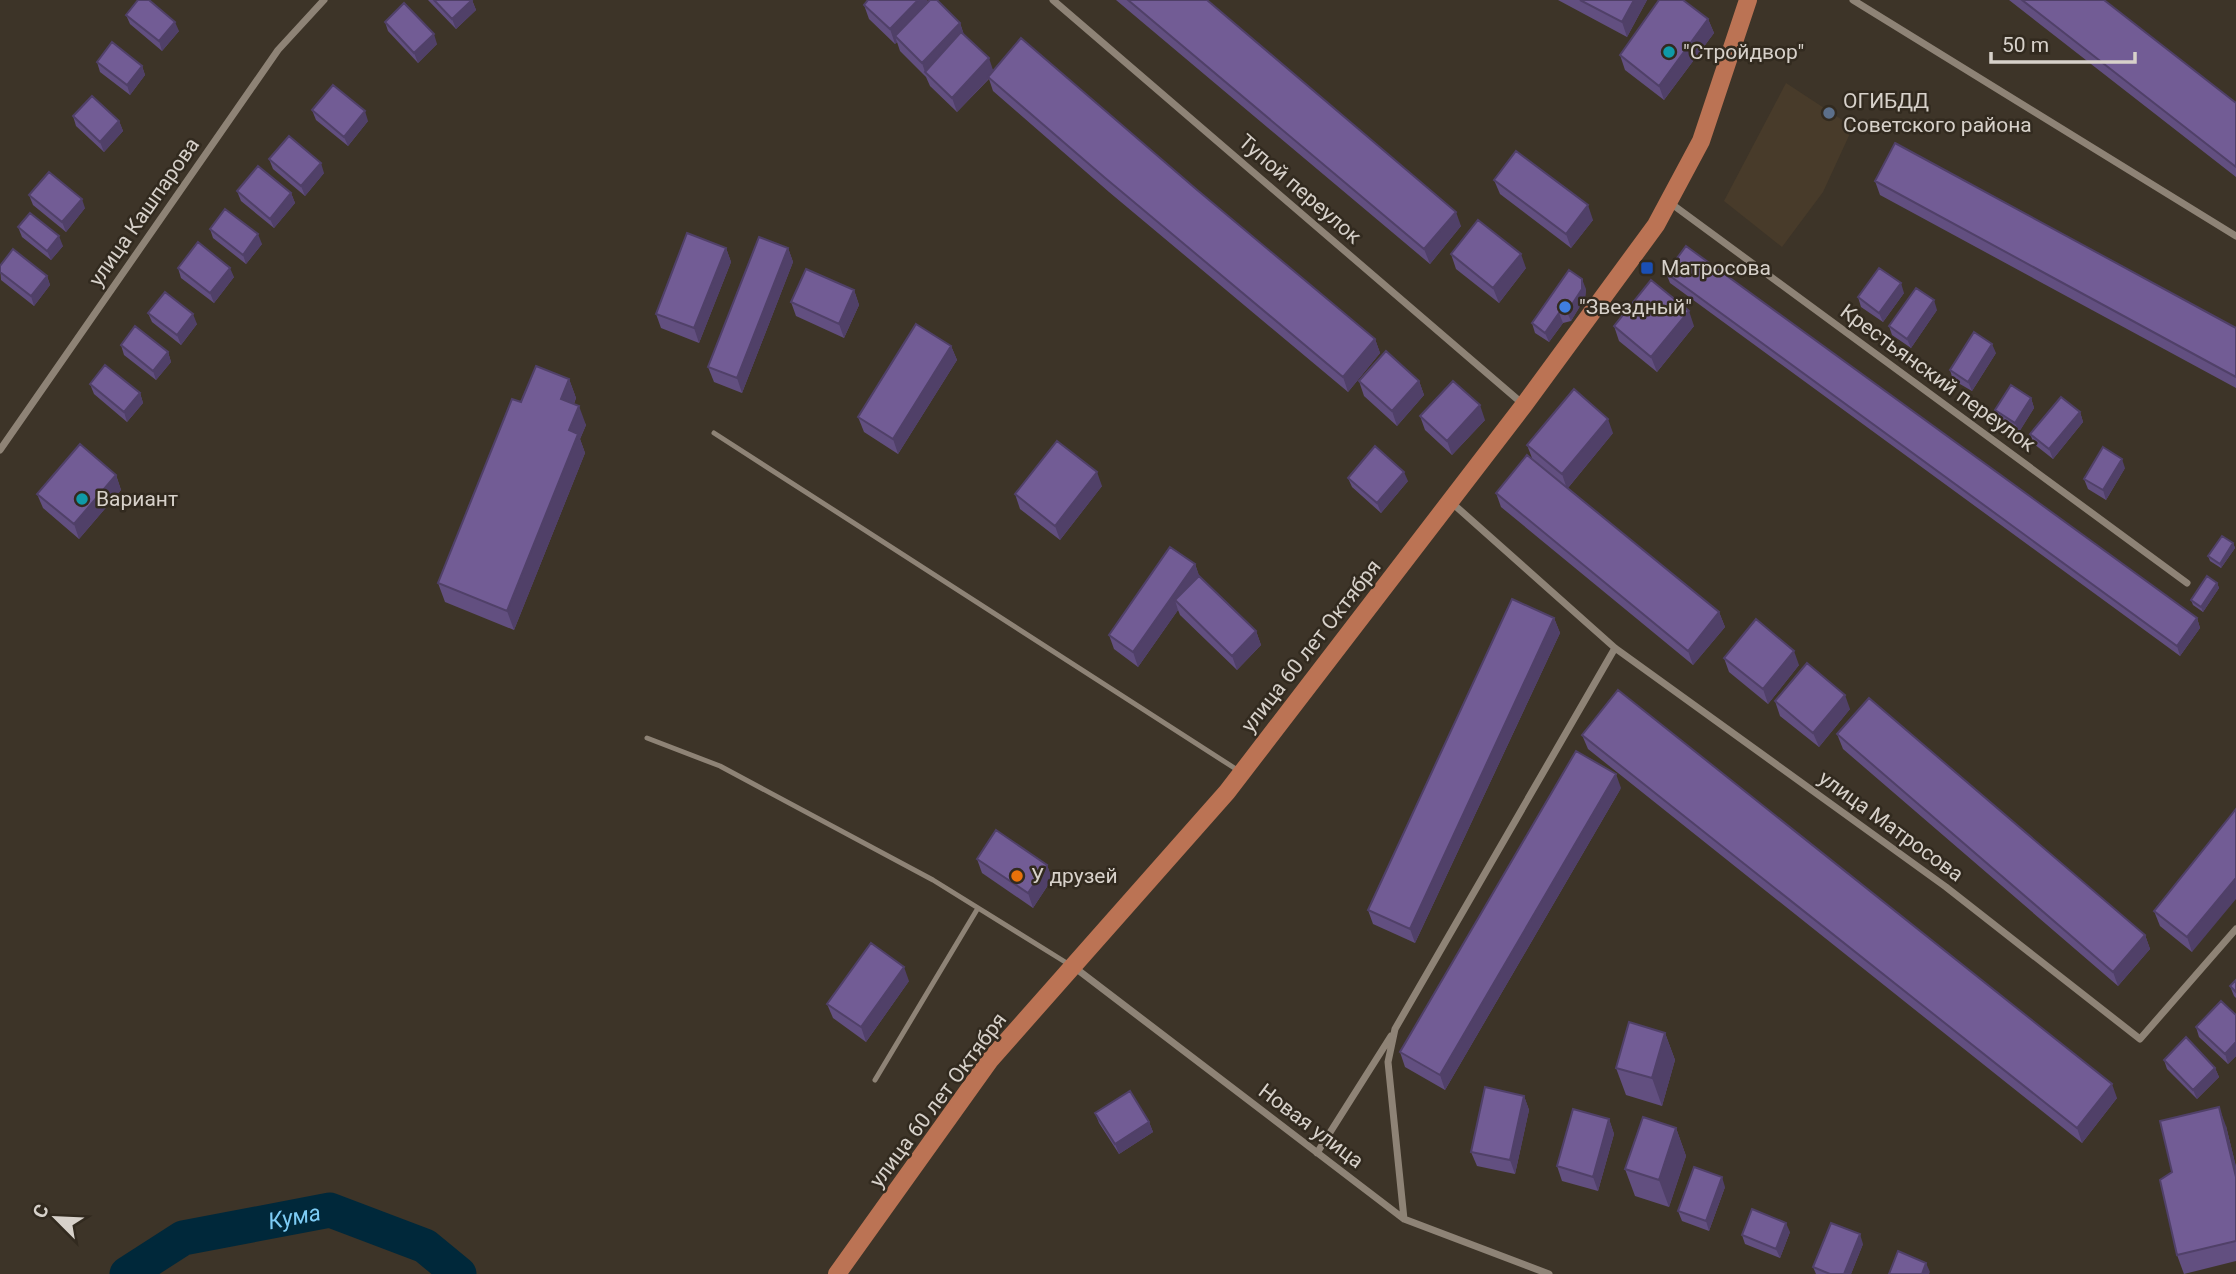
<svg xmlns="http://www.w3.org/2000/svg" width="2236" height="1274" viewBox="0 0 2236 1274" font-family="Roboto,sans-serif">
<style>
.built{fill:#483b2a}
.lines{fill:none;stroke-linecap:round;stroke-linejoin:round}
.river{stroke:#00283a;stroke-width:35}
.service{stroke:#8e8376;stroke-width:5}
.minor{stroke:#8e8376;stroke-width:7}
.primary{stroke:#bb7354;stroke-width:18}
.wall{fill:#624f80}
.shaded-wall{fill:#504068}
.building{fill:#725c95;stroke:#504068;stroke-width:2}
.culture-dot{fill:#0f9aa8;stroke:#322a1f;stroke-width:2.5}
.service-dot{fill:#5c6f8a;stroke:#322a1f;stroke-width:2.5}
.transit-dot{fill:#1a4fb4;stroke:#322a1f;stroke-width:2.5}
.shop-dot{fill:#3f7fe0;stroke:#322a1f;stroke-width:2.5}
.food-dot{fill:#e8710a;stroke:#322a1f;stroke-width:2.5}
.labels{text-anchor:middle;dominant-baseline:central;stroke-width:5;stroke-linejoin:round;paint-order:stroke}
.poi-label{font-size:21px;fill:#d7d1ca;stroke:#322a1f;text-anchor:start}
.street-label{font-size:21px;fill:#d7d1ca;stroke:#322a1f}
.water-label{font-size:23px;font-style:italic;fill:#7dccf5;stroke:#322a1f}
</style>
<rect width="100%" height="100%" fill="#3d3428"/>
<!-- built -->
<path class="built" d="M1786,83l67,44 -30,65 -41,55 -58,-46z"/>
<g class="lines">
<!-- river -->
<path class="river" id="s1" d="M127,1274l56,-36 147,-28 95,36 34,28"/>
<!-- service -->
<path class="service" d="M714,433l525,338
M647,738l73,28 213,114 137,85
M875,1080l103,-172"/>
<!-- minor -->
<path class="minor" d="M1053,0l471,405
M1853,0l383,236
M1669,202l518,381
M0,450l278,-400 46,-50
M1451,502l164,146 331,239 194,152 96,-110
M1074,967l330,252 145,55
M1317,1153l74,-117
M1404,1219l-16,-157 7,-33 220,-381"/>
<!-- primary -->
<path class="primary" d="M837,1274l153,-214 237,-268 297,-387 132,-180 45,-84 47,-141"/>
</g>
<!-- wall -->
<path class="wall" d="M428,0h44l4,10 -20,19z
M868,0h59l1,2 32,21 4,12 29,35 203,119 179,150 5,14 -32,39 -239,-200 -116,-101 -4,-12 -32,33 -27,-26 -4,-9 -26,-26 -3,-9 -2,2 -26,-25 -5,-14z
M1116,0h91l254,226 -31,38z
M1558,0h89l-20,37z
M2009,0h95l132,103v74z
M126,15l53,16 -17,20 -32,-27z
M1708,19l6,14 -50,67 -39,-30 -5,-15z
M385,22l52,22 -19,19 -30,-32z
M97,62l45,4 3,9 -15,20 -30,-23z
M312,110l56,11 -20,25 -32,-26z
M73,116l46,5 4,10 -19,21 -28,-26z
M269,159l55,14 -19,23 -32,-27z
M1494,180l99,40 -22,28 -71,-54z
M1875,181l361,147v60l-356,-193z
M237,191l54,2 4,10 -21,25 -33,-27z
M29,195l56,13 -19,24 -33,-27z
M18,227l45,19 -12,14 -29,-23z
M210,229l52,15 -16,20 -33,-26z
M726,248l5,14 -32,81 -38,-15 -5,-14z
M788,248l5,14 -51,131 -28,-11 -6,-15z
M1451,254l75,14 -27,35 -43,-34z
M0,266l47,10 3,9 -16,21 -33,-26z
M178,268l56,9 -20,26 -33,-25z
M1666,273l531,345 3,10 -20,28 -510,-373z
M1586,289l-1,9 -14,23 -8,2 -14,19 -14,-9 -3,-10z
M854,290l5,15 -15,33 -48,-22 -5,-14z
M1904,293l-21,29 -22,-15 -3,-10z
M1937,310l-26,38 -19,-13 -3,-9z
M148,313l49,11 -16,21 -29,-23z
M1614,326h80l-37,46 -38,-31z
M121,345l47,7 3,10 -15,18 -32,-25z
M951,346l6,14 -59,94 -34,-22 -6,-15z
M1996,353l-24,38 -19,-11 -3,-10z
M569,379l7,19 -2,6 12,21 -6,14 5,14 -71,177 -69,-28 -7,-19 83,-181z
M1359,381h60l5,14 -27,31 -33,-30z
M90,384l50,9 3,10 -16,19 -33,-28z
M2031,398l3,10 -15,24 -20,-13 -4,-9z
M2080,412l3,10 -30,37 -19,-15 -4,-10z
M1420,416l65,4 -33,35 -27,-25z
M1613,433l-45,55 151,124 6,15 -32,38 -192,-158 -5,-14 36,-35 -5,-13z
M2125,468l-19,32 -18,-11 -4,-10z
M116,475l5,15 -42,49 -36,-31 -6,-14z
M1348,478l60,3 -27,32 -29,-26z
M1102,486l-42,54 -40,-31 -5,-15z
M2233,543l2,5 -14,20 -11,-7 -2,-5z
M1195,564l4,12 57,55 5,14 -24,25 -57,-55 -2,-5 -40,57 -24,-18 -5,-14z
M2217,583l2,5 -16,24 -10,-7 -2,-5z
M1554,618l6,15 -145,310 -42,-19 -5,-14z
M1724,658l75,7 -31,39 -39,-32z
M1775,701l75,8 -31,38 -39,-31z
M1837,734l308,201 5,14 -32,37 -275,-237z
M1582,735l535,363 -35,45 -494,-394z
M1621,788l-176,302 -40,-23 -5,-15z
M2236,809l-44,143 -32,-26 -6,-15z
M977,859l70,6 5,14 -19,29 -51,-35z
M2236,980v18l-2,-2 -4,-10z
M909,981l-43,61 -33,-24 -6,-14z
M2236,1015v41l-8,8 -29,-27 -3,-10z
M1665,1033l10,27 -13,46 -36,-11 -10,-27z
M2164,1060l51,8 4,9 -22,22 -30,-30z
M1524,1096l5,14 -14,64 -38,-8 -6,-14z
M1095,1113l54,9 4,10 -34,22 -20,-31z
M1609,1119l5,15 -16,57 -36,-10 -5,-15z
M2226,1126l10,41v94l-52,13 -7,-19z
M1676,1128l10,28 -17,51 -34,-11 -10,-27z
M1725,1187l-16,44 -27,-10 -4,-10z
M1790,1232l-10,26 -35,-14 -3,-9z
M1863,1244l-12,30h-35l-3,-7z"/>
<!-- shaded-wall -->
<path class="shaded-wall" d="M472,0l4,10 -20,19 -4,-10z
M918,0h9l3,7 -35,29 2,6 -2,2 -5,-15z
M1634,0h13l-20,37 -5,-15z
M1708,19l6,14 -50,67 -5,-14z
M175,22l4,9 -17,20 -3,-10z
M960,23l5,15 -40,34 -3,-9z
M434,34l3,10 -19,19 -4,-10z
M989,58l5,15 -37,39 -5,-14z
M142,66l3,9 -15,20 -3,-10z
M365,111l3,10 -20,25 -4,-9z
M119,121l4,10 -19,21 -4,-10z
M321,163l3,10 -19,23 -4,-10z
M291,193l4,10 -21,25 -4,-9z
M82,199l3,9 -19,24 -4,-10z
M1588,205l5,15 -22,28 -5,-14z
M1456,212l5,14 -31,38 -6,-15z
M258,234l4,10 -16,20 -3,-9z
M59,236l4,10 -12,14 -4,-9z
M726,248l5,14 -32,81 -5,-15z
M788,248l5,14 -51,131 -5,-15z
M1521,254l5,14 -27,35 -6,-15z
M230,268l4,9 -20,26 -4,-10z
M47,276l3,9 -16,21 -3,-10z
M1582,279l4,10 -1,9 -14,23 -4,-9z
M1901,283l3,10 -21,29 -4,-9z
M854,290l5,15 -15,33 -5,-14z
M1934,300l3,10 -26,38 -4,-9z
M1689,311l5,15 -37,46 -6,-15z
M1559,313l4,10 -14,19 -4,-9z
M193,314l4,10 -16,21 -4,-10z
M1375,339l5,14 -32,39 -5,-15z
M1992,344l4,9 -24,38 -4,-9z
M951,346l6,14 -59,94 -5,-15z
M168,352l3,10 -15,18 -3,-9z
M569,379l7,19 -8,20 -7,-19z
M1419,381l5,14 -27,31 -5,-15z
M140,393l3,10 -16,19 -3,-10z
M2031,398l3,10 -15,24 -4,-9z
M1480,405l5,15 -33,35 -5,-14z
M579,406l7,19 -6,14 5,14 -71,177 -7,-19 62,-181z
M2080,412l3,10 -30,37 -4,-10z
M1608,419l5,14 -46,56 -5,-15z
M2122,459l3,9 -19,32 -3,-10z
M1097,472l5,14 -42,54 -5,-14z
M1404,472l4,9 -27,32 -4,-10z
M116,475l5,15 -42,49 -5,-15z
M2233,543l2,5 -14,20 -1,-4z
M1195,564l5,14 -25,22 3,10 -40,57 -5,-15z
M2217,583l2,5 -16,24 -2,-5z
M1719,612l6,15 -32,38 -5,-14z
M1554,618l6,15 -145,310 -5,-14z
M2197,618l3,10 -20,28 -3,-10z
M1256,631l5,14 -24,25 -5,-14z
M1794,651l5,14 -31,39 -5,-15z
M1845,695l5,14 -31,38 -6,-14z
M1616,774l5,14 -176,302 -5,-15z
M1047,865l5,14 -19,29 -5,-15z
M2236,878v21l-44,53 -5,-15z
M2145,935l5,14 -32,37 -5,-14z
M904,967l5,14 -43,61 -5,-15z
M1665,1033l10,27 -13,46 -10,-28z
M2236,1042v14l-8,8 -3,-10z
M2215,1068l4,9 -22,22 -4,-9z
M2112,1084l5,14 -35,45 -5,-15z
M1524,1096l5,14 -14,64 -5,-14z
M2219,1107l7,19 10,41v10z
M1609,1119l5,15 -16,57 -5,-14z
M1149,1122l4,10 -34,22 -4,-10z
M1676,1128l10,28 -17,51 -10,-27z
M1722,1177l3,10 -16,44 -3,-10z
M1786,1223l4,9 -10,26 -4,-9z
M1860,1234l3,10 -12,30h-7z
M1926,1263l4,9 -1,2h-7z"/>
<!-- building -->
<path class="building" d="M138,0h11l26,22 -16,19 -33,-26z
M434,0h38l-20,19z
M868,0h50l-28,29 -26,-24z
M930,0h7l23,23 -38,40 -27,-27z
M1128,0h79l249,212 -32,37z
M1580,0h54l-12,22z
M1659,0h24l25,19 -49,67 -39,-31z
M2022,0h82l132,103v64z
M404,3l30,31 -20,19 -29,-31z
M961,32l28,26 -37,40 -27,-26z
M1021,38l175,151 179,150 -32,38 -239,-200 -116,-100z
M112,42l30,24 -15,19 -30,-23z
M333,85l32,26 -21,26 -32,-27z
M92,96l27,25 -19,21 -27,-26z
M289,136l32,27 -20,23 -32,-27z
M1895,143l341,185v49l-361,-196z
M1516,151l72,54 -22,29 -72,-54z
M258,166l33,27 -21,26 -33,-28z
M49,172l33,27 -20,23 -33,-27z
M225,209l33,25 -15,21 -33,-26z
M30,213l29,23 -12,15 -29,-24z
M1478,220l43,34 -28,34 -42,-34z
M687,233l39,15 -32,80 -38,-14z
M759,237l29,11 -51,130 -29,-11z
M198,242l32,26 -20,25 -32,-25z
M1686,246l511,372 -20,28 -511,-373z
M13,249l34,27 -16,20 -31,-24v-6z
M1879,268l22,15 -22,30 -21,-16z
M806,269l48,21 -15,34 -48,-22z
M1569,270l13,9v10l-15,23 -8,1 -14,20 -13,-10z
M1651,280l38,31 -38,46 -37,-31z
M1916,288l18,12 -27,39 -18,-13z
M165,292l28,22 -16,21 -29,-22z
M916,324l35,22 -58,93 -35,-22z
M135,326l33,26 -15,19 -32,-26z
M1974,332l18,12 -24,38 -18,-12z
M1386,351l33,30 -27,30 -33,-30z
M105,365l35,28 -16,19 -34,-28z
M536,366l33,13 -8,20 18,7 -10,24 9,4 -71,177 -69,-28 74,-184 9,3z
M1453,381l27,24 -33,36 -27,-25z
M2011,385l20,13 -16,25 -20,-13z
M1574,389l34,30 -46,55 -35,-29z
M2061,397l19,15 -31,37 -19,-15z
M1057,441l40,31 -42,54 -40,-32z
M80,444l36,31 -42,49 -37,-30z
M1375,446l29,26 -27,31 -29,-25z
M2103,447l19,12 -19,31 -19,-11z
M1527,455l192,157 -31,39 -192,-158z
M2222,536l11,7 -13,21 -12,-8z
M1170,547l25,17 -62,88 -24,-17z
M1199,576l57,55 -24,25 -57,-56z
M2207,576l10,7 -16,24 -10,-7z
M1512,599l42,19 -144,311 -42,-19z
M1756,619l38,32 -31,38 -39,-31z
M1807,663l38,32 -32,38 -38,-32z
M1618,690l494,394 -35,44 -495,-393z
M1869,698l276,237 -32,37 -276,-238z
M1576,751l40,23 -176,301 -40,-23z
M2236,809v69l-49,59 -33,-26z
M996,830l51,35 -19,28 -51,-34z
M871,943l33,24 -43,60 -34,-23z
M2236,980v12l-6,-6z
M2221,1001l15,14v27l-11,12 -29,-27z
M1629,1022l36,11 -13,45 -36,-10z
M2186,1037l29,31 -22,22 -29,-30z
M1485,1087l39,9 -14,64 -39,-8z
M1130,1091l19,31 -34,22 -20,-31z
M2219,1107l17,70v64l-59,14 -17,-75 12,-8 -12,-51z
M1573,1109l36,10 -16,58 -36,-11z
M1643,1117l33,11 -17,52 -34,-11z
M1694,1167l28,10 -16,44 -28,-10z
M1752,1209l34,14 -10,26 -34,-14z
M1831,1223l29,11 -16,40h-14l-17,-7z
M1898,1251l28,12 -4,11h-33z"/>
<!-- markers -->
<g class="culture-dot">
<circle cx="1669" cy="52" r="7"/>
<circle cx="82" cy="499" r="7"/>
</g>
<circle class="service-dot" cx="1829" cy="113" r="7"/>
<rect class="transit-dot" x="1640" y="261" width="14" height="14" rx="3.5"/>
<circle class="shop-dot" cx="1565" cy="307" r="7"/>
<circle class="food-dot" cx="1017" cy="876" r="7"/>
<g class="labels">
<!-- poi labels -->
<g class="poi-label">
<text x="1683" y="52">"Стройдвор"</text>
<text x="1843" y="101">ОГИБДД<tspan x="1843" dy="24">Советского района</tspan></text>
<text x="1661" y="268">Матросова</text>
<text x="1579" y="307">"Звездный"</text>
<text x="96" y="499">Вариант</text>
<text x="1031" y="876">У друзей</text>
</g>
<!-- street labels -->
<g class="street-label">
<text transform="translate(1300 189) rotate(41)">Тупой переулок</text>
<text transform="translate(144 212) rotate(-55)">улица Кашпарова</text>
<text transform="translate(1938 378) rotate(36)">Крестьянский переулок</text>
<text transform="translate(1311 646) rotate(-52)">улица 60 лет Октября</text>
<text transform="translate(1891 826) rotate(36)">улица Матросова</text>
<text transform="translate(938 1100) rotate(-53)">улица 60 лет Октября</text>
<text transform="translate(1311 1126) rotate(37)">Новая улица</text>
</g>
<!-- water labels -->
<g class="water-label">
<text stroke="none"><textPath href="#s1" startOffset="180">Кума</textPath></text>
</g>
</g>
<!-- north arrow -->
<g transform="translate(56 1218) rotate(294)" stroke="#322a1f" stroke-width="5" paint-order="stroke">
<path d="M0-5L12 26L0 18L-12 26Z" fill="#d7d1ca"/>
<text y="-10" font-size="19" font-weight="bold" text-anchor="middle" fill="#d7d1ca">С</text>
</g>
<!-- scale -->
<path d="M1991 52v10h144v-10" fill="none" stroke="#d7d1ca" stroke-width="3.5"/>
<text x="2002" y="52" font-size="21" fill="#d7d1ca" stroke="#322a1f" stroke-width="5" paint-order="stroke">50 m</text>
</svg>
